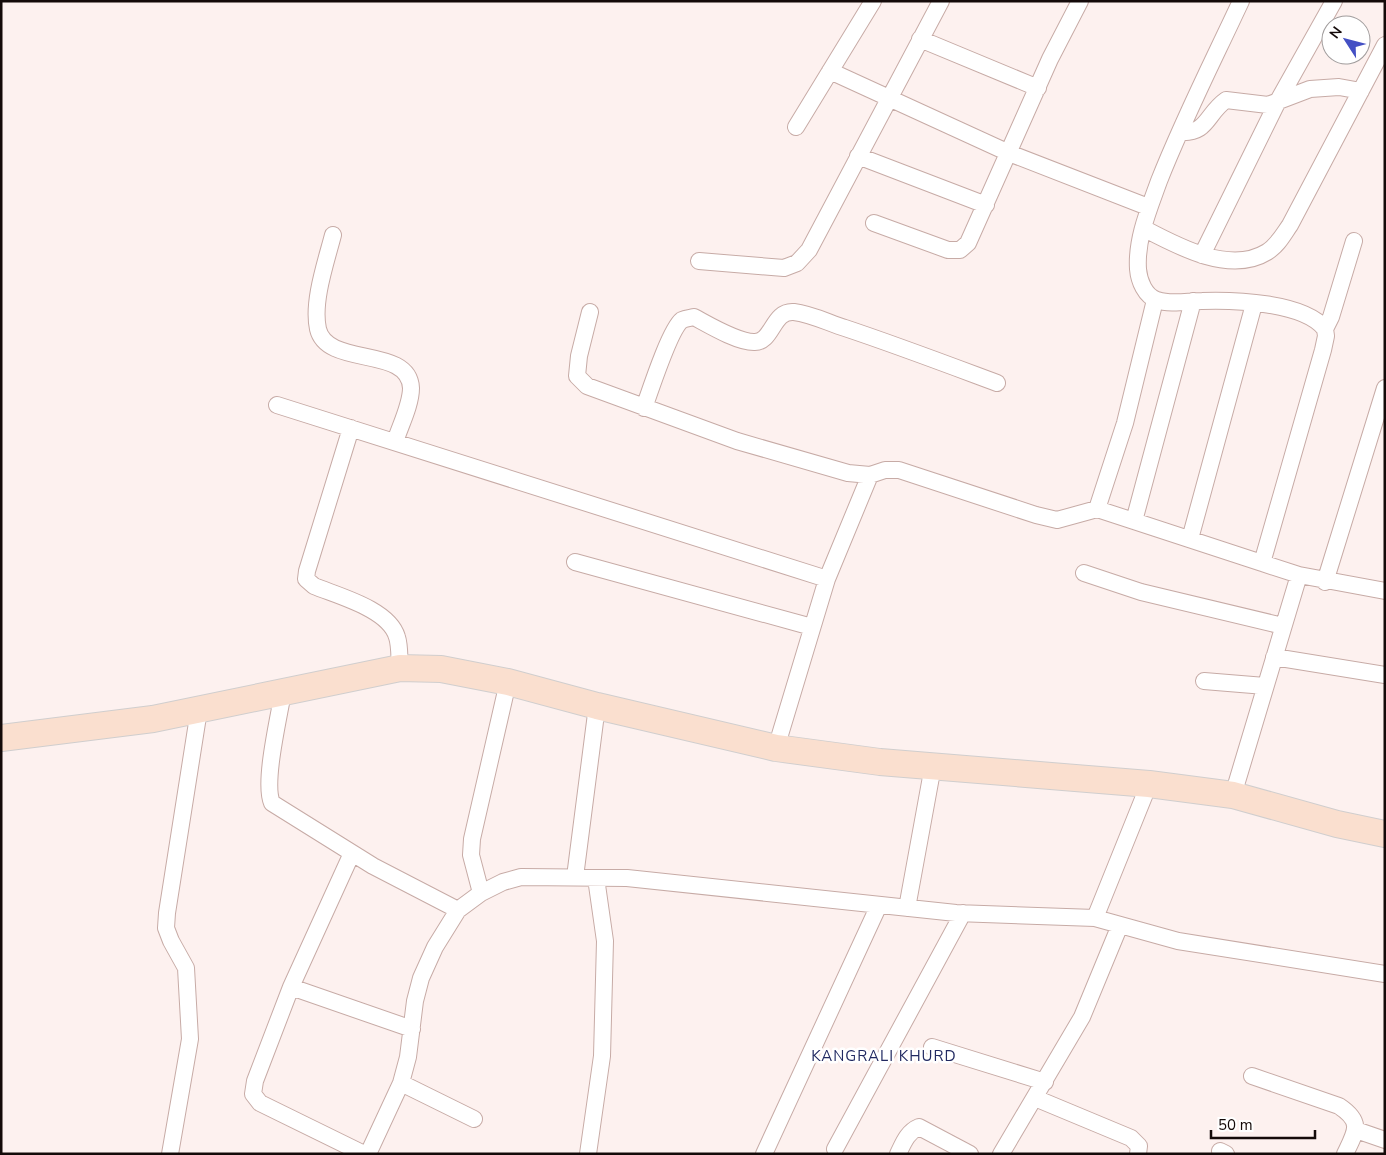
<svg xmlns="http://www.w3.org/2000/svg" width="1386" height="1155" viewBox="0 0 1386 1155" font-family="'Nunito Sans',sans-serif">
<style>
.lines{fill:none;stroke-linecap:round;stroke-linejoin:round}
.minor-casing{stroke:#c7aba6;stroke-width:18}
.primary-casing{stroke:#d0cece;stroke-width:28}
.minor{stroke:#fff;stroke-width:16}
.primary{stroke:#fadfcf;stroke-width:26}
.labels{text-anchor:middle;dominant-baseline:central;stroke-width:5;stroke-linejoin:round;paint-order:stroke}
.quarter-label{font-size:15px;letter-spacing:1px;fill:#212961;stroke:#fff}
</style>
<rect width="100%" height="100%" fill="#fdf1ef"/>
<g class="lines">
<defs>
<path id="minor" d="M920,39l118,49
M830,71l179,82 139,54
M796,127l77,-126
M1180,132c28,2 26,-18 46,-32l42,5 42,-16 29,-2 22,4
M858,156l128,49
M874,223l74,27h12l8,-7 82,-184 30,-58
M1143,228c34,18 87,47 124,24 11,-7 16,-17 23,-27l95,-180
M333,235c-7,27 -21,67 -15,94 9,39 91,16 93,59 0,17 -11,38 -16,54
M1202,255l76,-154 56,-100
M699,261l85,7 13,-5 12,-13 132,-249
M590,312l-11,44 -2,20 10,10 150,55 111,32 22,2 15,-5h14l137,45 21,5 40,-11 165,54
M1325,329l6,-12 23,-76
M277,405l550,174
M644,408c6,-17 26,-79 38,-88 4,-2 8,-2 12,-3 15,8 43,25 60,25 19,1 18,-32 40,-30 17,2 35,11 51,16 51,17 101,36 152,55
M351,428l-44,143 -1,8 8,7c24,10 75,23 83,51 3,9 2,21 3,31
M1097,509l28,-86 30,-123
M1134,521l59,-220
M1190,539l64,-235
M575,562l237,65
M1084,573l57,19 142,34
M1299,575l86,16
M1325,582l60,-194
M1274,657l111,18
M1204,681l61,5
M283,692c-4,25 -20,91 -11,111l101,63 85,44
M776,748l51,-169 43,-104
M1233,795l66,-220 -37,-12 61,-213 3,-14 -1,-7c-21,-27 -91,-29 -123,-28 -14,0 -32,4 -45,-1 -12,-4 -18,-19 -19,-31 -2,-30 11,-60 21,-88 24,-61 54,-120 82,-180
M352,853l-61,134 -36,94 -2,13 7,9 104,51
M575,877l22,-171
M481,893l-10,-38 1,-16 36,-157
M907,908l26,-142
M1095,918l54,-134
M291,987l121,42
M932,1047l113,35
M1252,1076l87,30c24,16 17,25 6,48
M401,1083l73,36
M1035,1098l96,40 8,8 -1,8
M1356,1130l29,10
M835,1149l128,-236
M1220,1151l6,3
M170,1154l20,-115 -4,-71 -15,-27 -5,-13 1,-15 32,-203
M368,1154l33,-71 7,-26 7,-56 6,-23 14,-31 23,-37 23,-17 22,-11 18,-5 106,1 329,35 139,5 83,23 207,33
M588,1154l14,-98 3,-115 -9,-63
M764,1154l115,-249
M898,1154c5,-10 9,-22 21,-27l51,27
M1001,1154l81,-137 38,-92"/>
<path id="primary" d="M1,738l152,-19 247,-51 41,1 67,13 89,24 179,42 104,14 269,22 84,11 104,29 48,10"/>
</defs>
<!-- minor casing -->
<use href="#minor" class="minor-casing"/>
<!-- primary casing -->
<use href="#primary" class="primary-casing"/>
<!-- minor -->
<use href="#minor" class="minor"/>
<!-- primary -->
<use href="#primary" class="primary"/>
</g>
<g class="labels">
<!-- quarter labels -->
<g class="quarter-label">
<text x="884" y="1056">KANGRALI KHURD</text>
</g>
</g>
<!-- border -->
<rect width="1386" height="1155" fill="none" stroke="#140a09" stroke-width="5"/>
<!-- north arrow -->
<g transform="translate(1346 40) rotate(306)"><circle r="24" fill="#ffffff" stroke="#a19d9d"/>
<path d="M0-4L9 19L0 12L-9 19Z" fill="#4450c4"/>
<text y="-8" font-size="14" font-weight="bold" text-anchor="middle" fill="#140a09">N</text>
</g>
<!-- scale -->
<path d="M1211 1130v8h104v-8" fill="none" stroke="#140a09" stroke-width="2.5"/>
<text x="1218" y="1130" font-size="15" fill="#140a09" stroke="#ffffff" stroke-width="4" paint-order="stroke">50 m</text>
</svg>
